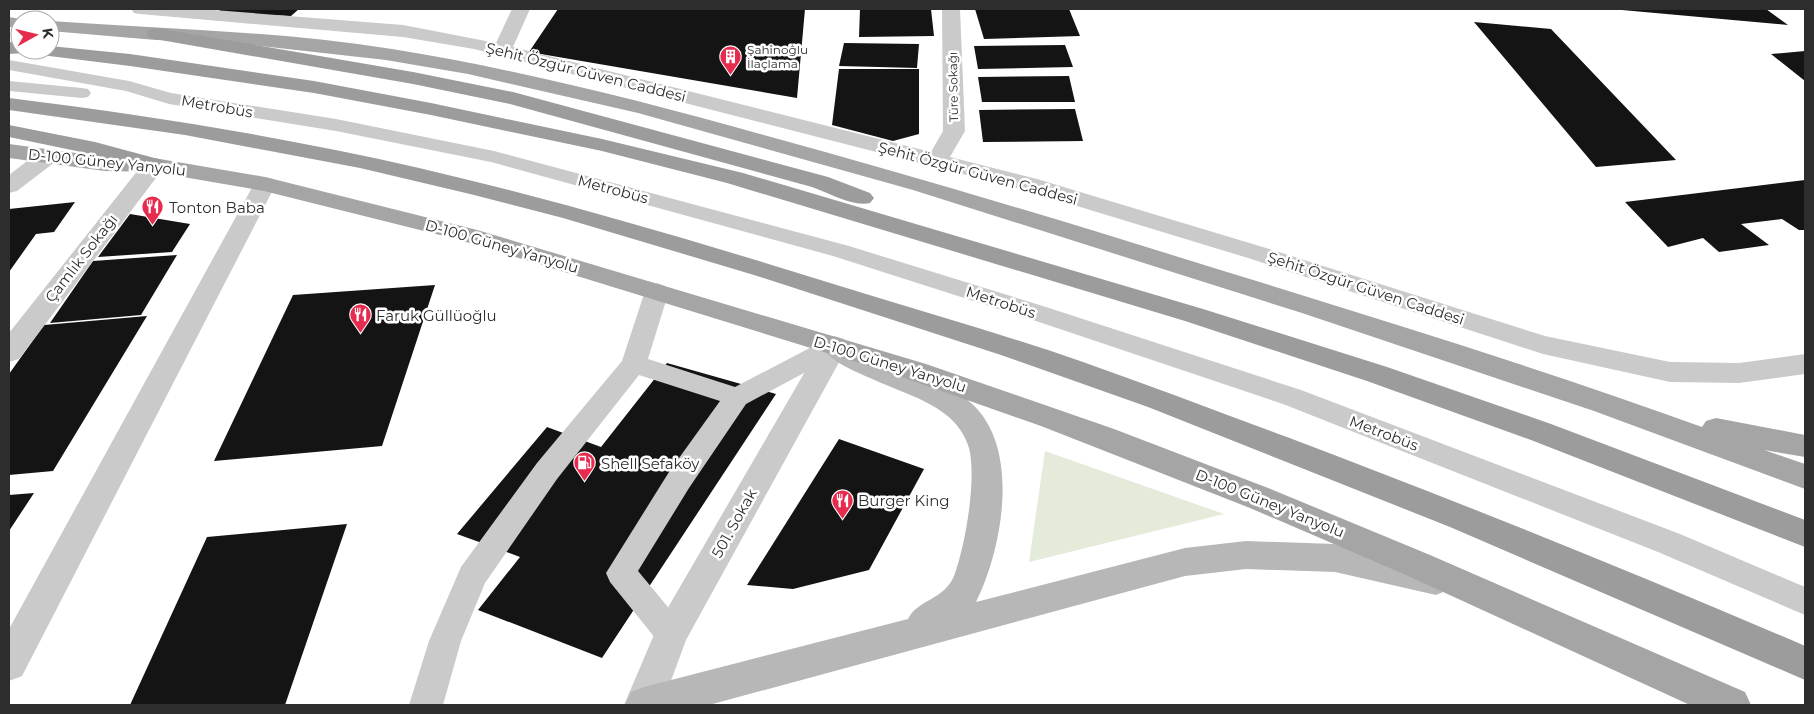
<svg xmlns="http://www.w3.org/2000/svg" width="1814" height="714" viewBox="0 0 1814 714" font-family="Montserrat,sans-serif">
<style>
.green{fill:#e5ebda}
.building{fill:#141414}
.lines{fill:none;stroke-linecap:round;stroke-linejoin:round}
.service{fill:#cacaca;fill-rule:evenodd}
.minor{fill:#cacaca;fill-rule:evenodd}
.secondary{fill:#b7b7b7;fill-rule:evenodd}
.primary{fill:#a5a5a5;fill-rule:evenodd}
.trunk{fill:#9c9c9c;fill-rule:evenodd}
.labels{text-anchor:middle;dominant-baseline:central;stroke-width:5;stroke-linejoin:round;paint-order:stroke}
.far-poi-label{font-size:12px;fill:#2d2d2d;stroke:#fff;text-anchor:start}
.far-street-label{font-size:12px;fill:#2d2d2d;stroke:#fff}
.street-label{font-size:15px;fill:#2d2d2d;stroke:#fff}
.poi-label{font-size:15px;fill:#2d2d2d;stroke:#fff;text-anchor:start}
</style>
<rect width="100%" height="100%" fill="#fff"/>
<!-- green -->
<path class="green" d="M1045,451l179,63 -195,48z"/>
<!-- building -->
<path class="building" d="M221,9h78l-8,7 -74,-3z
M558,9h247l-8,89 -268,-46z
M860,9h71l3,27 -75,1z
M975,9h94l11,27 -96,3z
M1622,9h144l22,16 -166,-15z
M1474,22l77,7 125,131 -80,7z
M844,43l75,1 -2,24 -78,-2z
M1065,45l8,22 -95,2 -4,-23z
M1805,51v30l-34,-27z
M839,69h80v65l-26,7 -61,-16z
M1069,76l6,26h-93l-4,-25z
M1075,109l8,32 -100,1 -4,-32z
M1805,180v50h-6l-17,-11 -41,5 28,21 -50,7 -16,-14 -35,9 -43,-45z
M75,202l-21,30 -18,2 -27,38v-63z
M130,214l60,10 -18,28 -74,5z
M177,255l-36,60 -91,8 43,-62z
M435,285l-53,161 -168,15 79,-166z
M147,316l-94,155 -44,4v-101l35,-49z
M667,363l109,31 -174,264 -124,-48 42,-53 -63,-23 90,-107 54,20z
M839,439l85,30 -55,101 -76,19 -46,-4z
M34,493l-25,38v-36z
M347,524l-62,181h-155l77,-168z"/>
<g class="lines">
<!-- service -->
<path class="service" d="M9,60l120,21 42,12 165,26 158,32 355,95 197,61 255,83 379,144 125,53v28l-147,-63 -375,-148 -253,-85 -197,-63 -342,-94 -155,-31 -167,-27 -43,-13 -117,-21z
M9,81l73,7 6,1 3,4 -3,4 -6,1 -73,-7z
M657,283l8,3 4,5 -21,68 87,28 90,-47 9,-3 9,3 3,6 -3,6 -97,52 -57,84 -51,83 44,53 5,10 -5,10 -11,5 -11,-5 -50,-62 -4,-9 63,-101 51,-71 -81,-26 -82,104 -72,104 -24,58 -18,64h-34l20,-64 32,-74 76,-104 85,-102 23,-70 4,-5z"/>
<!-- minor -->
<path class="minor" d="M131,9h70l202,16 93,18 16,-34h18l-17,38 418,105 12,-21 -1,-122h18l5,122 -15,26 87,22 229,69 279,88 125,26 69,1 66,-9v20l-66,9 -69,-1 -127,-28 -295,-96 -227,-69 -547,-140 -71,-12 -263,-23 -6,-1z
M47,150l8,2 3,5 -3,5 -38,29 -8,2v-18l30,-23z
M154,158l8,2 3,5 -3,5 -143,189 -10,3v-29l137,-173z
M265,177l8,2 3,5 -254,492 -13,5v-52l245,-445 3,-5z
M834,336l10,3 4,7 -162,294 -24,65h-38l35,-82 165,-284z"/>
<!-- secondary -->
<path class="secondary" d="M836,337c19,6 36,19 54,27 25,12 54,19 76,35 57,42 37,149 10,203l209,-54 61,-7 89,3 101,21 12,5 5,10 -5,10 -12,5 -101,-23 -89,-3 -61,7 -476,129h-84l6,-13 13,-5 264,-68c9,-19 36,-19 46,-43 11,-29 23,-97 15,-128 -4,-13 -12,-25 -24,-34 -22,-17 -50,-24 -75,-36 -16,-7 -39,-16 -48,-31l4,-7z"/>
<!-- primary -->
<path class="primary" d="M9,17l18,3h-7v8l-11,-1z
M50,21c114,8 229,10 342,28 124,20 247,51 368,85 113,31 226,64 338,98 202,63 405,123 604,195l4,-6 10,-3 89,17v22l-41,-7 41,14v25l-211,-78 -292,-98 -389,-123 -275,-77 -170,-39 -82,-14 -160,-18 -70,-2 -106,-9z
M9,144l96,13 49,1 111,19 212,53 449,134 188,65 159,61 157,65 315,137 6,13h-61l-284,-130 -156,-67 -209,-82 -162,-57 -419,-129 -196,-49 -110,-19 -49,-1 -96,-13z"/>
<!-- trunk -->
<path class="trunk" d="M156,28l257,44 100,20 315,85 42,16 4,5 -4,5c-18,4 -41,-10 -58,-16l-302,-83 -97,-20 -264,-46 -2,-4 2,-4z
M9,42l11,1v7h30v-4l80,8 184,27 117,22 171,36 141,34 460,136 184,58 164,57 254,96v27l-274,-107 -164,-59 -182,-60 -458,-138 -125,-32 -171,-36 -117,-22 -184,-27 -105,-13 -16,1z
M9,98c138,17 275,39 410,70 151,35 299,80 447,126 72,22 145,43 217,68 68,24 136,50 204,75 174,66 347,135 518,209v34l-355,-153 -302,-120 -147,-52 -247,-80 -191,-57 -93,-24 -110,-26 -175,-33 -176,-25z
M9,125l86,17 67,18 3,5 -3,5 -8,2 -63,-18 -82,-17z"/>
</g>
<!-- icons -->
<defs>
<symbol id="building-pin" viewBox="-11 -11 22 30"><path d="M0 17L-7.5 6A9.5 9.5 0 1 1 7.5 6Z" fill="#e72b4e" stroke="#fff"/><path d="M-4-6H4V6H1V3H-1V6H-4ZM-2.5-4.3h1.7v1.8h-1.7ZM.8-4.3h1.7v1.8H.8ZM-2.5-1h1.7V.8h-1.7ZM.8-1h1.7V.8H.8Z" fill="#fff"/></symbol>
<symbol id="restaurant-pin" viewBox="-11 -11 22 30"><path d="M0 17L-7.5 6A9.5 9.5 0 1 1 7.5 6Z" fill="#e72b4e" stroke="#fff"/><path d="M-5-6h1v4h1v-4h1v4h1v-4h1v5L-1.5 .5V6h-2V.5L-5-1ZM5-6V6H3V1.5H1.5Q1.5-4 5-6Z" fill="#fff"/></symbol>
<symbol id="fuel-pin" viewBox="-11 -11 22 30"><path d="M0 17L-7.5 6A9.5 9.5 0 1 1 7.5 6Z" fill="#e72b4e" stroke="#fff"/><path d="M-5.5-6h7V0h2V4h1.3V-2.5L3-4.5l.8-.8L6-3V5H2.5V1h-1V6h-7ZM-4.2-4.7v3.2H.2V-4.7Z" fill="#fff"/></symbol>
</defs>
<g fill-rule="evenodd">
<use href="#building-pin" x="718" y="44" width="25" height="34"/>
<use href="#restaurant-pin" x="140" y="194" width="25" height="34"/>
<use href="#restaurant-pin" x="348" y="302" width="25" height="34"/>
<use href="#fuel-pin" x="572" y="450" width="25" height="34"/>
<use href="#restaurant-pin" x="830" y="488" width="25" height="34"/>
</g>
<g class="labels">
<!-- far-poi labels -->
<g class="far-poi-label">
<text x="747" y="49">Şahinoğlu<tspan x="747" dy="14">İlaçlama</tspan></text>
</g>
<!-- far-street labels -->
<g class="far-street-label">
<text transform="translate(953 87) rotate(-91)">Türe Sokağı</text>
</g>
<!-- street labels -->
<g class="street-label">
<text transform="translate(586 72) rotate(14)">Şehit Özgür Güven Caddesi</text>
<text transform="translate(217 106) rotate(10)">Metrobüs</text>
<text transform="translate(107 162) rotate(6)">D-100 Güney Yanyolu</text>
<text transform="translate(978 173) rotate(15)">Şehit Özgür Güven Caddesi</text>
<text transform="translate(613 189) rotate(15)">Metrobüs</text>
<text transform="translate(502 246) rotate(16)">D-100 Güney Yanyolu</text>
<text transform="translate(81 258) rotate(-52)">Çamlık Sokağı</text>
<text transform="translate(1366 288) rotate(18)">Şehit Özgür Güven Caddesi</text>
<text transform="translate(1001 302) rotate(18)">Metrobüs</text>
<text transform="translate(890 364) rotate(17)">D-100 Güney Yanyolu</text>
<text transform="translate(1384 433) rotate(21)">Metrobüs</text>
<text transform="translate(1270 503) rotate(22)">D-100 Güney Yanyolu</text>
<text transform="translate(734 523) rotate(-61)">501. Sokak</text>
</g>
<!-- poi labels -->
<g class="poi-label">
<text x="169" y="207">Tonton Baba</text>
<text x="376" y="315">Faruk Güllüoğlu</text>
<text x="601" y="463">Shell Sefaköy</text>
<text x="858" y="500">Burger King</text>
</g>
</g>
<!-- border -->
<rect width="1814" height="714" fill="none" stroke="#2d2d2d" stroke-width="20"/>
<!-- north arrow -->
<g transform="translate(35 35) rotate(82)"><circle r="24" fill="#ffffff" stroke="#ababab"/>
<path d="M0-4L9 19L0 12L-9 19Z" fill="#e72b4e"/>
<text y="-8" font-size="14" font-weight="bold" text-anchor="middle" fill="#2d2d2d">K</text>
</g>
</svg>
